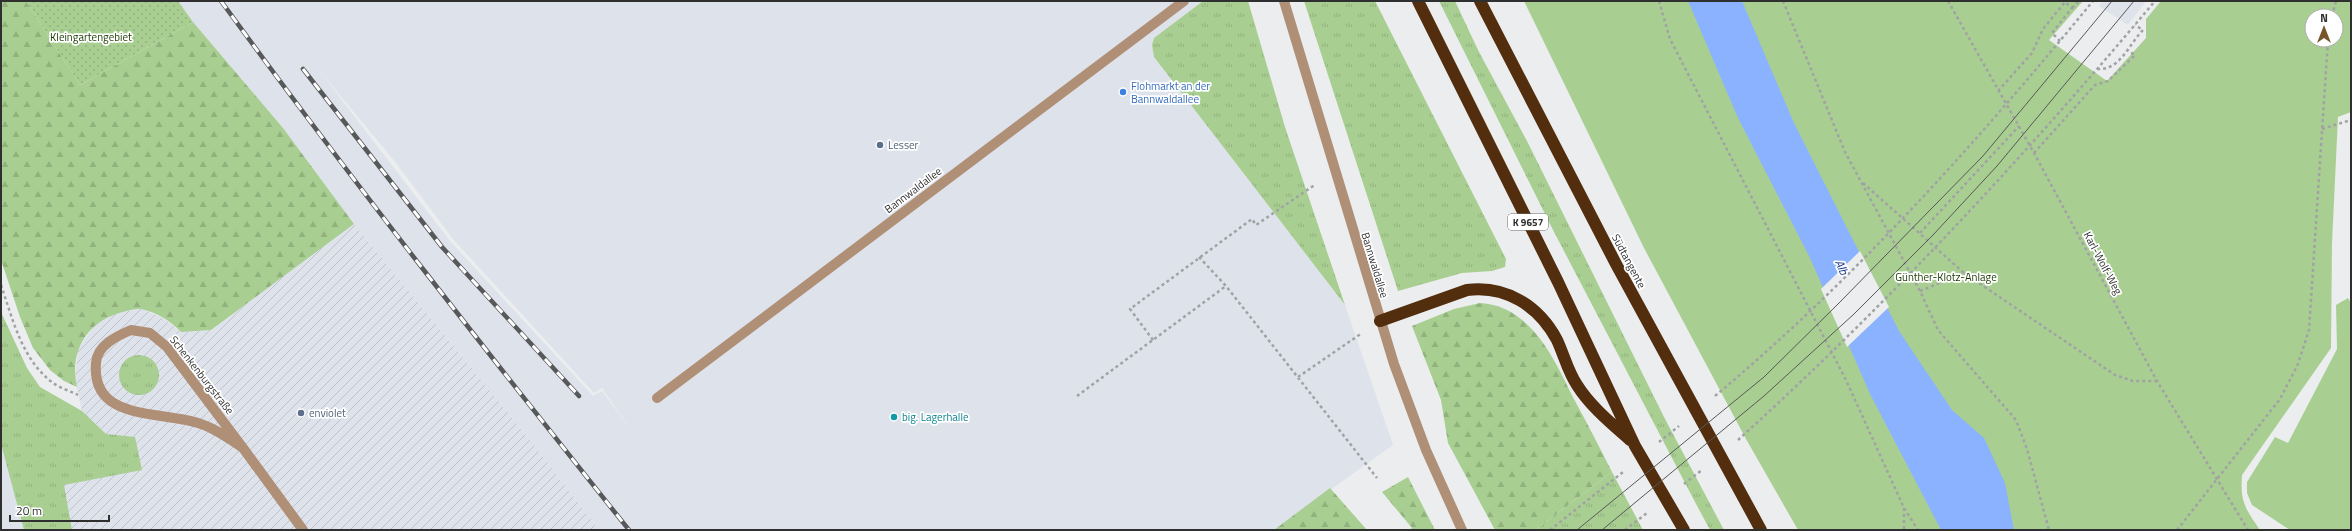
<svg xmlns="http://www.w3.org/2000/svg" width="2352" height="531" viewBox="0 0 2352 531" font-family="'Titillium Web',sans-serif">
<style>
.built{fill:#dee2eb;fill-rule:evenodd}
.industrial{fill:url(#industrial-furrows)}
.grass{fill:url(#grass-tufts)}
.forest{fill:url(#forest-firs)}
.park{fill:#a8cf91;fill-rule:evenodd}
.garden{fill:url(#garden-dots)}
.water{fill:#8bb2fe}
.pier{fill:#ecedef}
.lines{fill:none;stroke-linecap:round;stroke-linejoin:round}
.path{stroke:#a1a2a4;stroke-width:2.5;stroke-dasharray:3 3;stroke-linecap:butt}
.minor{stroke:#b08f77;stroke-width:10}
.highway{stroke:#532e0e;stroke-width:12}
.tram{stroke:#575859;stroke-width:1}
.rail-casing{stroke:#575859;stroke-width:4.5}
.rail{stroke:#fff;stroke-width:3;stroke-dasharray:9;stroke-linecap:butt}
.shop-dot{fill:#3f7fe0;stroke:#fff;stroke-width:1.5}
.service-dot{fill:#5c6f8a;stroke:#fff;stroke-width:1.5}
.culture-dot{fill:#0f9aa8;stroke:#fff;stroke-width:1.5}
.labels{text-anchor:middle;dominant-baseline:central;stroke-width:3.5;stroke-linejoin:round;paint-order:stroke}
.shield{fill:#fff;stroke:#6d6d6e;stroke-width:1}
.shield-label{font-size:10px;font-weight:bold;fill:#2f2f30}
.park-label{font-size:11px;fill:#1a3800;stroke:#fff}
.shop-label{font-size:11px;fill:#366cbe;stroke:#fff;text-anchor:start}
.service-label{font-size:11px;fill:#4e5e75;stroke:#fff;text-anchor:start}
.street-label{font-size:11px;fill:#2f2f30;stroke:#fff}
.culture-label{font-size:11px;fill:#0d838f;stroke:#fff;text-anchor:start}
.water-label{font-size:12px;font-style:italic;fill:#0a2e83;stroke:#fff}
</style>
<defs>
<pattern id="industrial-furrows" width="10" height="10" patternUnits="userSpaceOnUse"><rect width="10" height="10" fill="#dee2eb"/><path d="M-1 1l2-2M0 10L10 0M9 11l2-2" fill="none" stroke="#bfc2ca"/></pattern>
<pattern id="grass-tufts" width="24" height="20" patternUnits="userSpaceOnUse"><rect width="24" height="20" fill="#a8cf91"/><path d="M3 7l-1-3M5 7V3M7 7l1-3M15 17l-1-3M17 17v-4M19 17l1-3" fill="none" stroke="#91b27d"/></pattern>
<pattern id="forest-firs" width="22" height="20" patternUnits="userSpaceOnUse"><rect width="22" height="20" fill="#a8cf91"/><path d="M5 1l3.5 6h-7zM16 11l3.5 6h-7z" fill="#91b27d"/></pattern>
<pattern id="garden-dots" width="8" height="8" patternUnits="userSpaceOnUse"><rect width="8" height="8" fill="#a8cf91"/><path d="M2 2h.1M6 6h.1" fill="none" stroke="#91b27d" stroke-width="1.8" stroke-linecap="round"/></pattern>
</defs>
<rect width="100%" height="100%" fill="#ecedef"/>
<!-- built -->
<path class="built" d="M178,1h1025l-49,37 -2,7 2,12 191,248 48,140 -119,85h-675l-65,-85 -180,-221 -71,-96 -90,-106zM319,70l77,93 57,76 141,154 8,-5 31,45 -31,-42 -9,5 -143,-155z
M2103,1h43l-18,24 -29,-19z
M1,444l18,65 5,21h-23z"/>
<!-- industrial -->
<path class="industrial" d="M354,224l180,221 65,85h-540l-15,-104 61,8 -23,-23 -7,-32 3,-30 18,-26 19,-9 25,-6 23,10 18,14 30,-2z"/>
<!-- grass -->
<path class="grass" d="M1203,1h45l37,126 60,178 -191,-248 -2,-12 2,-7z
M1304,1h71l131,258 -1,8 -13,4 -30,2 -64,18z
M1439,1h16l24,51 48,89 137,276 60,113h-14l-15,-28 -142,-272z
M1,312l26,56 13,19 42,24 24,23 29,3 7,33 -78,15 8,45h-48l-23,-86z
M119 375a20 20 0 1 1 40 0a20 20 0 1 1-40 0Z
M1612,472l31,58h-108z"/>
<!-- forest -->
<path class="forest" d="M1,1h25l54,84 113,-63 90,106 71,96 -143,106 -30,2c-10,-11 -25,-20 -40,-23 -5,-1 -13,2 -18,3 -36,9 -54,39 -46,75l-13,-6 -14,-11 -17,-22 -13,-31 -19,-57z
M1480,303c52,3 75,58 95,98 13,24 25,47 37,71l-77,58h-40l-47,-87 -7,-43 -29,-74 42,-17z
M1408,477l27,53h-26l3,-2 -30,-36z
M1330,488l37,42h-93z"/>
<!-- park -->
<path class="park" d="M1524,1h559l-34,39 58,41 39,-43v-19l15,-18h190v111l-13,5 -6,126 -1,105 -89,127c-2,27 3,33 18,55h-462l-52,-91 -102,-191zM2312,16h24v24h-24z
M2348,298l3,5v227h-61l-38,-25 -5,-12v-11l28,-45 13,6 49,-94 -1,-44z"/>
<!-- garden -->
<path class="garden" d="M26,1h152l15,21 -113,63z"/>
<!-- water -->
<path class="water" d="M1688,1h54l52,122 105,208 53,79 32,28 21,45 9,47h-73l-70,-134 -62,-140 -71,-138z"/>
<!-- pier -->
<path class="pier" d="M1860,251l29,56 -42,40 -26,-58z"/>
<g class="lines">
<!-- path -->
<path class="path" d="M1659,1l11,38 176,341 58,128 14,22
M1783,1l62,151 75,139 18,39 78,90 11,29 22,81
M1948,1l86,152 123,228 91,149
M2072,8l7,-7
M2332,16l4,-15
M2097,69c23,2 32,-25 46,-39l-8,-5
M1998,91l34,-38 11,-24 22,-27 7,6 -20,25 8,8
M2322,129l29,-9
M2034,153l61,-68 13,-4 27,-26 -8,-5
M1863,183l101,90
M1920,233l99,-107
M1199,257l27,29 151,192
M1,285c12,35 21,75 52,98 7,5 17,8 25,12
M1920,291l44,-18 151,102 18,6h24
M1153,340l-23,-31 122,-90 4,6 60,-41
M1298,377l64,-44
M1077,396l149,-110
M1715,396c140,-117 262,-254 378,-395
M1738,440c150,-136 287,-284 417,-439
M1659,442l20,-16
M1684,484l18,-14
M1904,508v22
M1550,530l73,-58
M1625,530l22,-17
M2177,530l103,-131 18,-35 11,-34 19,-290"/>
<!-- minor -->
<path class="minor" d="M1284,1l110,363 32,86 36,80
M131,330l19,3 17,14 76,101c-13,-9 -27,-19 -42,-24 -38,-14 -110,-1 -105,-61 1,-18 21,-27 35,-33z
M657,398l527,-397
M243,448l60,82"/>
<!-- highway -->
<path class="highway" d="M1418,1l140,281 77,164 49,84
M1480,1l136,263 145,266
M1380,321l87,-31c39,-5 72,16 90,50 7,15 11,32 20,45 13,21 35,39 53,55"/>
<!-- tram -->
<path class="tram" d="M1577,530l187,-153 75,-74 144,-147 129,-155
M1602,530l162,-134 90,-82 79,-79 64,-69 137,-165"/>
<defs>
<path id="rail" d="M221,1c131,180 269,355 408,529
M303,69l139,178 137,149"/>
</defs>
<!-- rail casing -->
<use href="#rail" class="rail-casing"/>
<!-- rail -->
<use href="#rail" class="rail"/>
</g>
<!-- markers -->
<circle class="shop-dot" cx="1123" cy="92" r="4"/>
<g class="service-dot">
<circle cx="880" cy="145" r="4"/>
<circle cx="301" cy="413" r="4"/>
</g>
<circle class="culture-dot" cx="894" cy="417" r="4"/>
<g class="labels">
<!-- shield labels -->
<rect class="shield" x="1508" y="214" width="40" height="16" rx="3"/>
<g class="shield-label">
<text x="1528" y="222">K 9657</text>
</g>
<!-- park labels -->
<g class="park-label">
<text x="91" y="37">Kleingartengebiet</text>
<text x="1946" y="277">Günther-Klotz-Anlage</text>
</g>
<!-- shop labels -->
<g class="shop-label">
<text x="1131" y="86">Flohmarkt an der<tspan x="1131" dy="13">Bannwaldallee</tspan></text>
</g>
<!-- service labels -->
<g class="service-label">
<text x="888" y="145">Lesser</text>
<text x="309" y="413">enviolet</text>
</g>
<!-- street labels -->
<g class="street-label">
<text transform="translate(913 190) rotate(-37)">Bannwaldallee</text>
<text transform="translate(1629 261) rotate(62)">Südtangente</text>
<text transform="translate(2103 263) rotate(62)">Karl-Wolf-Weg</text>
<text transform="translate(1375 265) rotate(73)">Bannwaldallee</text>
<text transform="translate(202 375) rotate(52)">Schenkenburgstraße</text>
</g>
<!-- culture labels -->
<g class="culture-label">
<text x="902" y="417">big. Lagerhalle</text>
</g>
<!-- water labels -->
<g class="water-label">
<text transform="translate(1842 267) rotate(66)">Alb</text>
</g>
</g>
<!-- border -->
<rect width="2352" height="531" fill="none" stroke="#2f2f30" stroke-width="4"/>
<!-- north arrow -->
<g transform="translate(2324 28)"><circle r="19" fill="#ffffff" stroke="#acacac"/>
<path d="M0-3L7 15L0 10L-7 15Z" fill="#76552c"/>
<text y="-6" font-size="11" font-weight="bold" text-anchor="middle" fill="#2f2f30">N</text>
</g>
<!-- scale -->
<path d="M10 515v6h99v-6" fill="none" stroke="#2f2f30" stroke-width="2"/>
<text x="16" y="515" font-size="12" fill="#2f2f30" stroke="#ffffff" stroke-width="3" paint-order="stroke">20 m</text>
</svg>
